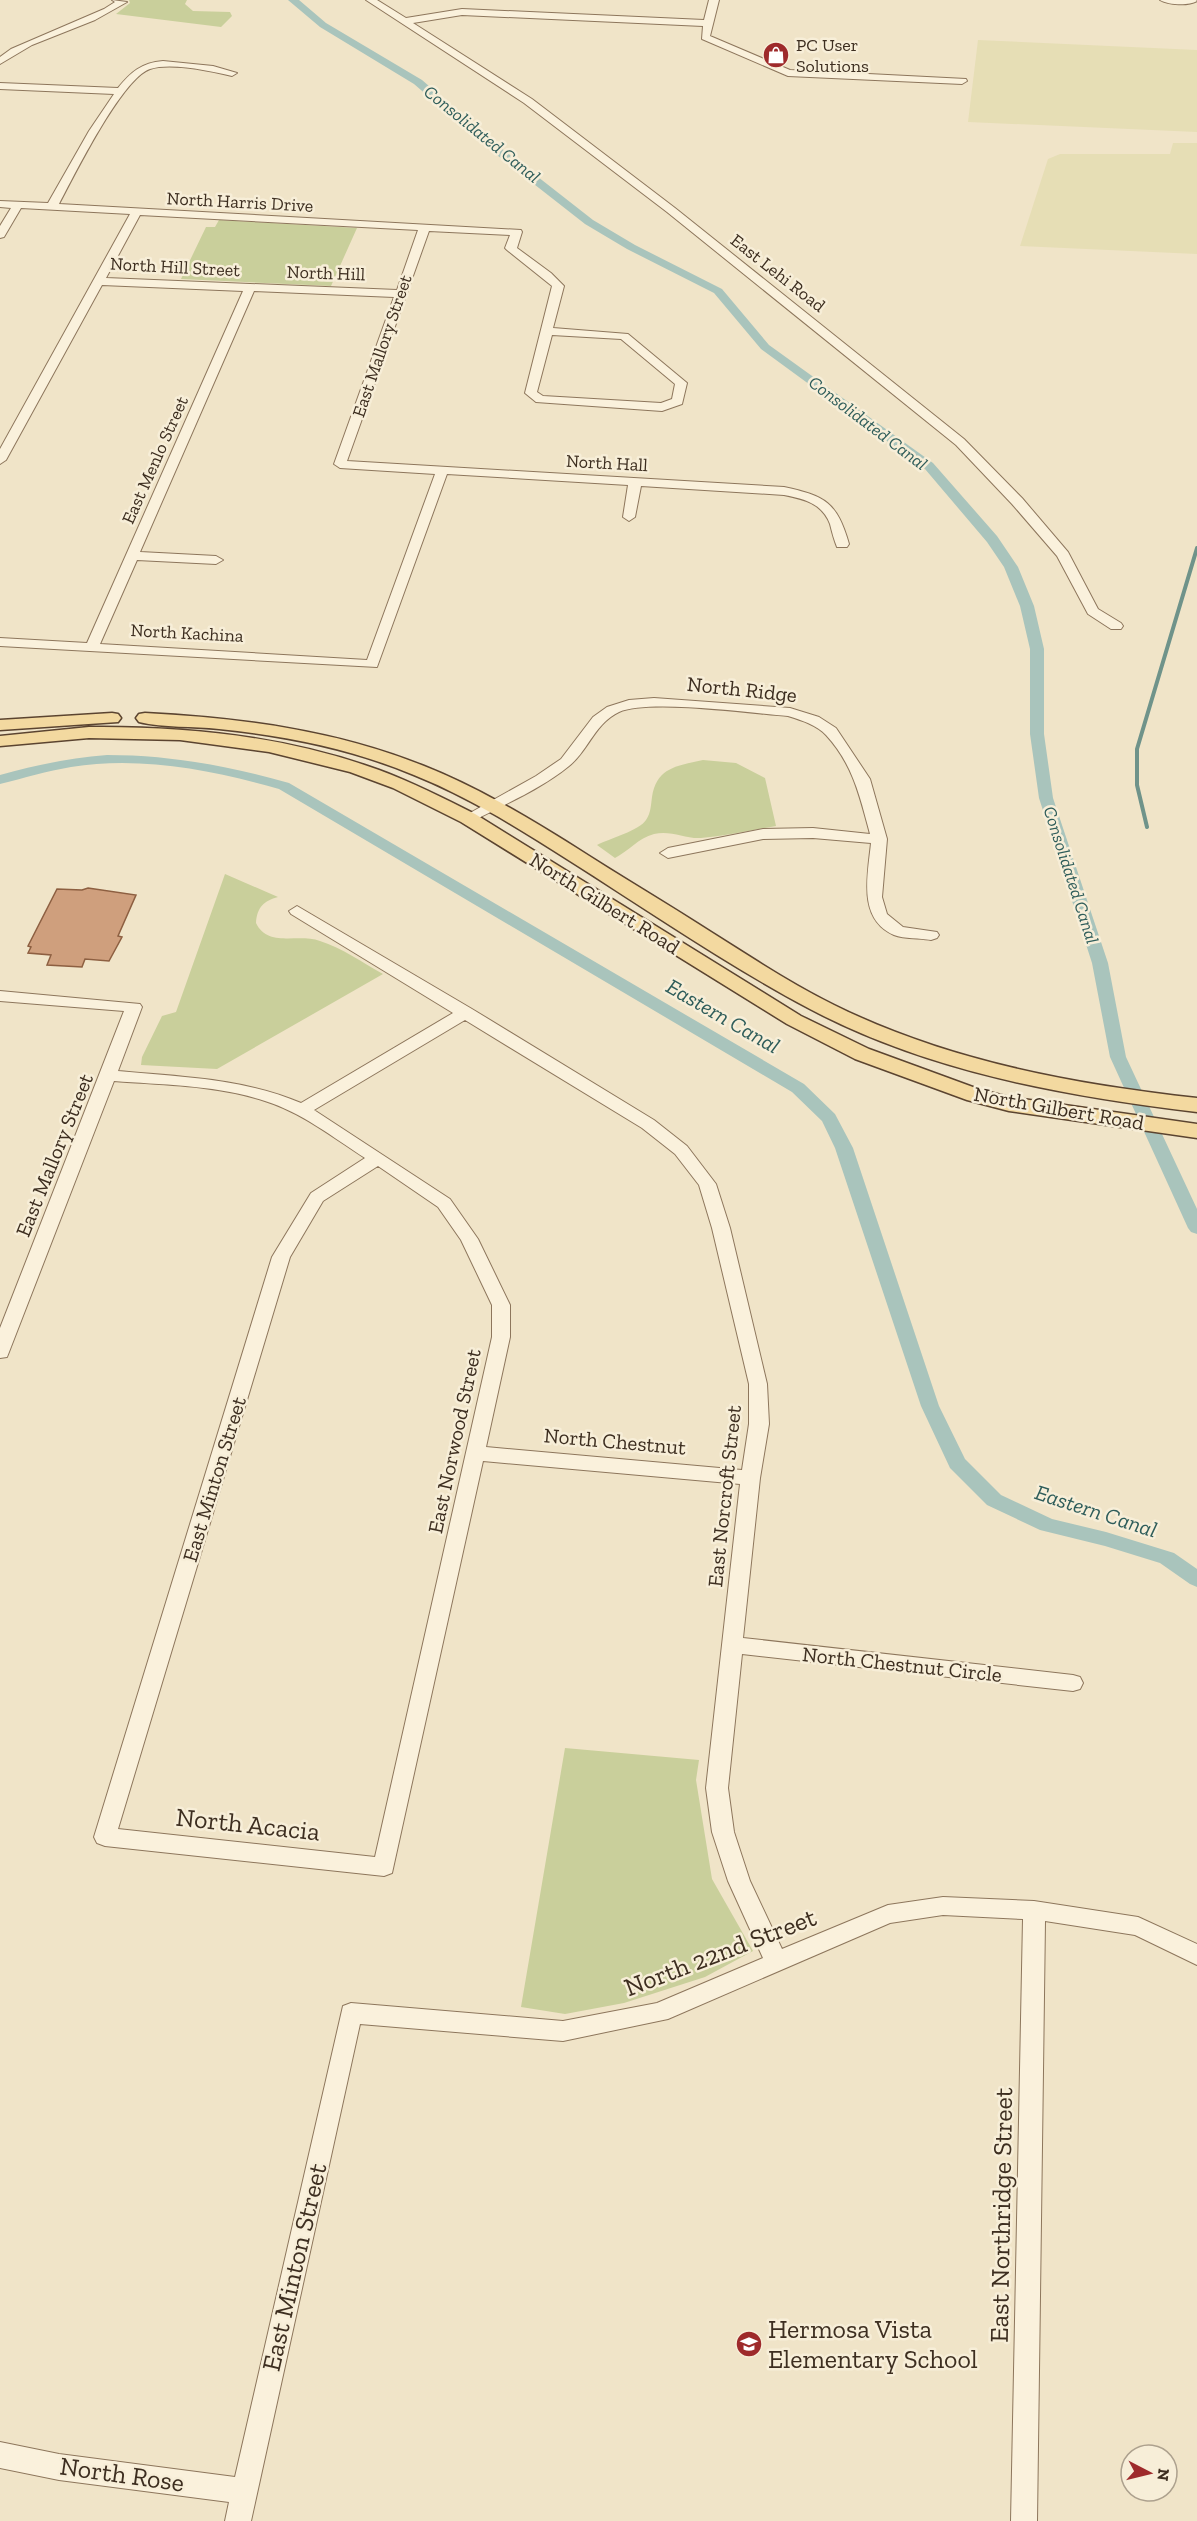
<svg xmlns="http://www.w3.org/2000/svg" width="1197" height="2521" viewBox="0 0 1197 2521" font-family="'Zilla Slab',serif">
<style>
.farmland{fill:#e6deb5}
.green{fill:#c9cf9b}
.lines{fill:none;stroke-linecap:round;stroke-linejoin:round}
.stream{stroke:#6f938a;stroke-width:4}
.canal{fill:#a9c4bc;fill-rule:evenodd}
.building{fill:#cf9f7d;stroke:#8d5f41;stroke-width:1.5}
.minor-casing{stroke:#8d765c;stroke-width:2}
.major-casing{stroke:#5b4430;stroke-width:3}
.minor{fill:#faf1dc;fill-rule:evenodd}
.major{fill:#f3d9a0;fill-rule:evenodd}
.labels{text-anchor:middle;dominant-baseline:central;stroke-width:5;stroke-linejoin:round;paint-order:stroke}
.far-poi-label{font-size:18px;fill:#3d2e20;stroke:#f7eed8;text-anchor:start}
.far-water-label{font-size:18px;font-style:italic;fill:#2f5d5a;stroke:#f7eed8}
.far-street-label{font-size:18px;fill:#3d2e20;stroke:#f7eed8}
.street-label{font-size:21px;fill:#3d2e20;stroke:#f7eed8}
.water-label{font-size:22px;font-style:italic;fill:#2f5d5a;stroke:#f7eed8}
.near-street-label{font-size:26px;fill:#3d2e20;stroke:#f7eed8}
.near-poi-label{font-size:26px;fill:#3d2e20;stroke:#f7eed8;text-anchor:start}
</style>
<rect width="100%" height="100%" fill="#f0e4c8"/>
<!-- farmland -->
<path class="farmland" d="M978,40l219,10v82l-229,-10z
M1173,143h24v111l-177,-8 28,-87 12,-5h110z"/>
<!-- green -->
<path class="green" d="M129,0h58l-2,4 8,7 37,1 2,4 -11,11 -105,-13 14,-11z
M219,220l138,8 -26,58 -150,-7 25,-52h9z
M703,760l33,3 29,15 11,48c-25,4 -50,10 -75,12 -16,1 -30,-8 -47,-4 -16,4 -25,17 -39,24l-18,-13c12,-6 43,-15 49,-25 5,-7 5,-16 6,-23 5,-30 25,-31 51,-37z
M225,874l53,23c-14,4 -21,10 -22,26 12,25 42,10 64,18 22,7 43,22 63,33l-166,95 -76,-4 1,-8 20,-41 14,-4z
M565,1748l134,12 -3,20 16,99 41,72 -48,26 -81,26 -59,11 -44,-7z"/>
<g class="lines">
<!-- stream -->
<path class="stream" d="M1147,827l-10,-42v-36l60,-201"/>
<!-- canal -->
<path class="canal" d="M288,0h11l27,23 96,57 79,68 92,72 42,25 87,44 47,56 164,118 64,73 21,31 16,39 10,43v85l9,64 55,165 18,94 71,152v25l-6,-2 -3,-4 -78,-171 -18,-94 -53,-165 -9,-64v-85l-10,-43 -16,-39 -17,-25 -62,-73 -164,-120 -47,-56 -87,-44 -42,-25 -92,-72 -79,-68 -94,-57z
M107,755c63,0 122,11 182,28l515,301 31,30 18,34 86,258 26,53 36,36 51,24 54,13 68,21 23,16v18l-7,-3 -30,-21 -55,-17 -65,-16 -53,-25 -37,-37 -29,-62 -86,-258 -13,-27 -30,-29 -513,-303c-68,-19 -138,-33 -208,-22 -24,4 -47,11 -71,17v-9c36,-10 70,-17 107,-20z"/>
</g>
<!-- building -->
<path class="building" d="M88,888l48,7 -18,41 4,1 -13,24 -24,-2 -3,8 -35,-2 4,-10 -23,-2 3,-6 -3,-1 29,-57 25,1z"/>
<g class="lines">
<defs>
<path id="minor" d="M112,0l15,2 -32,18 -63,25 -32,19v-7l11,-8 93,-40 11,-7z
M366,0h11l29,18 56,-9 242,11 5,-20h10l-9,36 80,34 176,9 1,2 -5,3 -174,-8 -86,-37 1,-13 -241,-11 -49,8 119,76 143,109 289,231 58,59 46,54 30,57 23,14 2,3 -2,3h-10l-23,-15 -31,-58 -45,-52 -56,-59 -289,-233 -143,-109z
M1160,0h36l1,1c-8,5 -29,4 -37,-1z
M163,61l50,5 24,7 -5,3c-21,-5 -61,-14 -82,-7 -28,9 -76,107 -91,135l462,26 1,2 -5,16 34,25 13,13 -11,42 75,6 59,49 -5,21 -20,7 -126,-9 -11,-9 27,-107 -45,-36 -2,-2 5,-13 -81,-4 -82,230 437,26c41,9 53,15 65,57l-2,3h-10c-3,-7 -5,-15 -7,-23 -8,-21 -26,-25 -46,-29l-143,-9 -6,31 -6,4 -6,-4 5,-32 -181,-11 -70,193 -377,-21v-8l87,5 156,-352 -141,-6 -96,175 -6,4v-15l130,-235 -109,-6 -17,29 -4,1v-12l11,-18 -11,-1v-6l48,2 41,-72 25,-37 -114,-5v-6l118,5c13,-16 23,-25 45,-27zM140,215l278,15 -21,60 -291,-12zM254,291l140,6 -60,167 6,4 95,6 -68,186 -267,-16 37,-84 79,4 7,-4 -7,-4 -76,-4zM552,335l69,4 54,45 -3,15 -11,4 -118,-7 -6,-4z
M654,698l136,10 29,9 17,11 34,51 17,60 -5,58 5,17 16,13 34,5 2,3 -2,3 -6,2c-11,-2 -27,-1 -37,-5 -37,-16 -26,-61 -23,-92l-58,-5 -50,1 -95,19 -8,-5 8,-5 95,-19 50,-1 57,6c-10,-37 -17,-70 -44,-99 -9,-10 -25,-15 -38,-19 -38,-3 -139,-17 -169,-4 -24,11 -31,39 -50,54 -28,23 -64,38 -96,55l-5,1 -7,-4 75,-42 25,-17 32,-42 14,-10 22,-7z
M297,906l175,103 182,111 33,26 29,38 14,44 37,156 2,40 -9,54 -17,160 330,37 7,2 3,6 -3,6 -7,2 -331,-37 -14,134 6,44 16,49 32,68 106,-44 55,-8 91,4 104,16 59,27v21l-62,-30 -90,-14 -8,600h-26l12,-602 -80,-4 -53,8 -222,96 -105,22 -203,-17 -109,497h-26l4,-19 -170,-22 -59,-12v-26l59,12 176,23 108,-471 8,-3 212,18 94,-18 106,-45 -35,-77 -16,-49 -6,-44 34,-304 -257,-23 -91,412 -8,3 -279,-30 -8,-3 -3,-6 178,-580 39,-64 54,-35c-31,-20 -64,-46 -100,-57 -48,-16 -101,-16 -151,-20l-105,271 -2,5 -7,1v-30l124,-317 -124,-10v-10l140,13 2,3 -24,64c62,6 125,7 183,32l152,-90 -162,-99 -2,-3zM465,1020l177,108 33,26 24,31 13,43 37,156v40l-7,46 -256,-23 24,-110v-32l-32,-66 -28,-40 -136,-89zM378,1166l60,41 23,33 31,65v32l-117,520 -257,-28 172,-572 33,-56z"/>
<path id="major" d="M112,713l6,1 3,4 -3,4 -118,8v-10z
M145,713c95,5 190,17 279,53 53,21 103,51 151,81 45,29 91,56 136,85 40,25 80,52 123,73 113,56 238,79 363,93v14c-132,-16 -268,-40 -387,-103 -83,-44 -161,-98 -240,-148 -50,-32 -101,-64 -156,-86 -62,-26 -128,-39 -195,-46 -26,-3 -55,-1 -80,-7l-3,-4 3,-4z
M89,727c98,-1 197,9 290,43 33,12 64,28 96,44l326,202 68,33 112,41 28,7 188,27v14l-188,-27 -42,-11 -112,-41 -68,-35 -326,-202 -68,-34 -43,-16 -81,-20 -89,-12 -91,-2 -89,8v-10z"/>
</defs>
<!-- minor casing -->
<use href="#minor" class="minor-casing"/>
<!-- major casing -->
<use href="#major" class="major-casing"/>
<!-- minor -->
<use href="#minor" class="minor"/>
<!-- major -->
<use href="#major" class="major"/>
</g>
<!-- icons -->
<defs>
<symbol id="shop-disc" viewBox="-11 -11 22 22"><circle r="9.5" fill="#9e2a2b" stroke="#f7eed8"/><path d="M-5-2.5h2.3a2.7 3.5 0 0 1 5.4 0H5L5.5 6h-11ZM-1.5-2.5h3a1.5 2.3 0 0 0-3 0Z" fill="#fff"/></symbol>
<symbol id="school-disc" viewBox="-11 -11 22 22"><circle r="9.5" fill="#9e2a2b" stroke="#f7eed8"/><path d="M0-5L7-2L0 1L-7-2ZM-4 1L0 2.5L4 1V4Q0 6-4 4Z" fill="#fff"/></symbol>
</defs>
<g fill-rule="evenodd">
<use href="#shop-disc" x="761" y="40" width="30" height="30"/>
<use href="#school-disc" x="734" y="2329" width="30" height="30"/>
</g>
<g class="labels">
<!-- far-poi labels -->
<g class="far-poi-label">
<text x="796" y="45">PC User<tspan x="796" dy="21">Solutions</tspan></text>
</g>
<!-- far-water labels -->
<g class="far-water-label">
<text transform="translate(482 134) rotate(39)">Consolidated Canal</text>
<text transform="translate(868 423) rotate(37)">Consolidated Canal</text>
<text transform="translate(1071 875) rotate(72)">Consolidated Canal</text>
</g>
<!-- far-street labels -->
<g class="far-street-label">
<text transform="translate(240 202) rotate(3)">North Harris Drive</text>
<text transform="translate(175 267) rotate(3)">North Hill Street</text>
<text transform="translate(326 273) rotate(2)">North Hill</text>
<text transform="translate(778 273) rotate(38)">East Lehi Road</text>
<text transform="translate(382 346) rotate(-71)">East Mallory Street</text>
<text transform="translate(155 460) rotate(-66)">East Menlo Street</text>
<text transform="translate(607 463) rotate(3)">North Hall</text>
<text transform="translate(187 633) rotate(3)">North Kachina</text>
</g>
<!-- street labels -->
<g class="street-label">
<text transform="translate(742 689) rotate(6)">North Ridge</text>
<text transform="translate(605 903) rotate(32)">North Gilbert Road</text>
<text transform="translate(1059 1108) rotate(10)">North Gilbert Road</text>
<text transform="translate(54 1155) rotate(-68)">East Mallory Street</text>
<text transform="translate(454 1441) rotate(-78)">East Norwood Street</text>
<text transform="translate(615 1441) rotate(5)">North Chestnut</text>
<text transform="translate(214 1479) rotate(-73)">East Minton Street</text>
<text transform="translate(724 1496) rotate(-84)">East Norcroft Street</text>
<text transform="translate(902 1664) rotate(6)">North Chestnut Circle</text>
</g>
<!-- water labels -->
<g class="water-label">
<text transform="translate(723 1016) rotate(30)">Eastern Canal</text>
<text transform="translate(1096 1511) rotate(18)">Eastern Canal</text>
</g>
<!-- near-street labels -->
<g class="near-street-label">
<text transform="translate(248 1824) rotate(6)">North Acacia</text>
<text transform="translate(720 1952) rotate(-21)">North 22nd Street</text>
<text transform="translate(1001 2215) rotate(-89)">East Northridge Street</text>
<text transform="translate(294 2267) rotate(-77)">East Minton Street</text>
<text transform="translate(122 2474) rotate(8)">North Rose</text>
</g>
<!-- near-poi labels -->
<g class="near-poi-label">
<text x="768" y="2329">Hermosa Vista<tspan x="768" dy="30">Elementary School</tspan></text>
</g>
</g>
<!-- north arrow -->
<g transform="translate(1149 2473) rotate(97)"><circle r="28" fill="#f7eed8" stroke="#ada18e" stroke-width="1.5"/>
<path d="M0-4.5L10 22L0 15L-10 22Z" fill="#9e2a2b"/>
<text y="-9" font-size="16" font-weight="bold" text-anchor="middle" fill="#3d2e20">N</text>
</g>
</svg>
